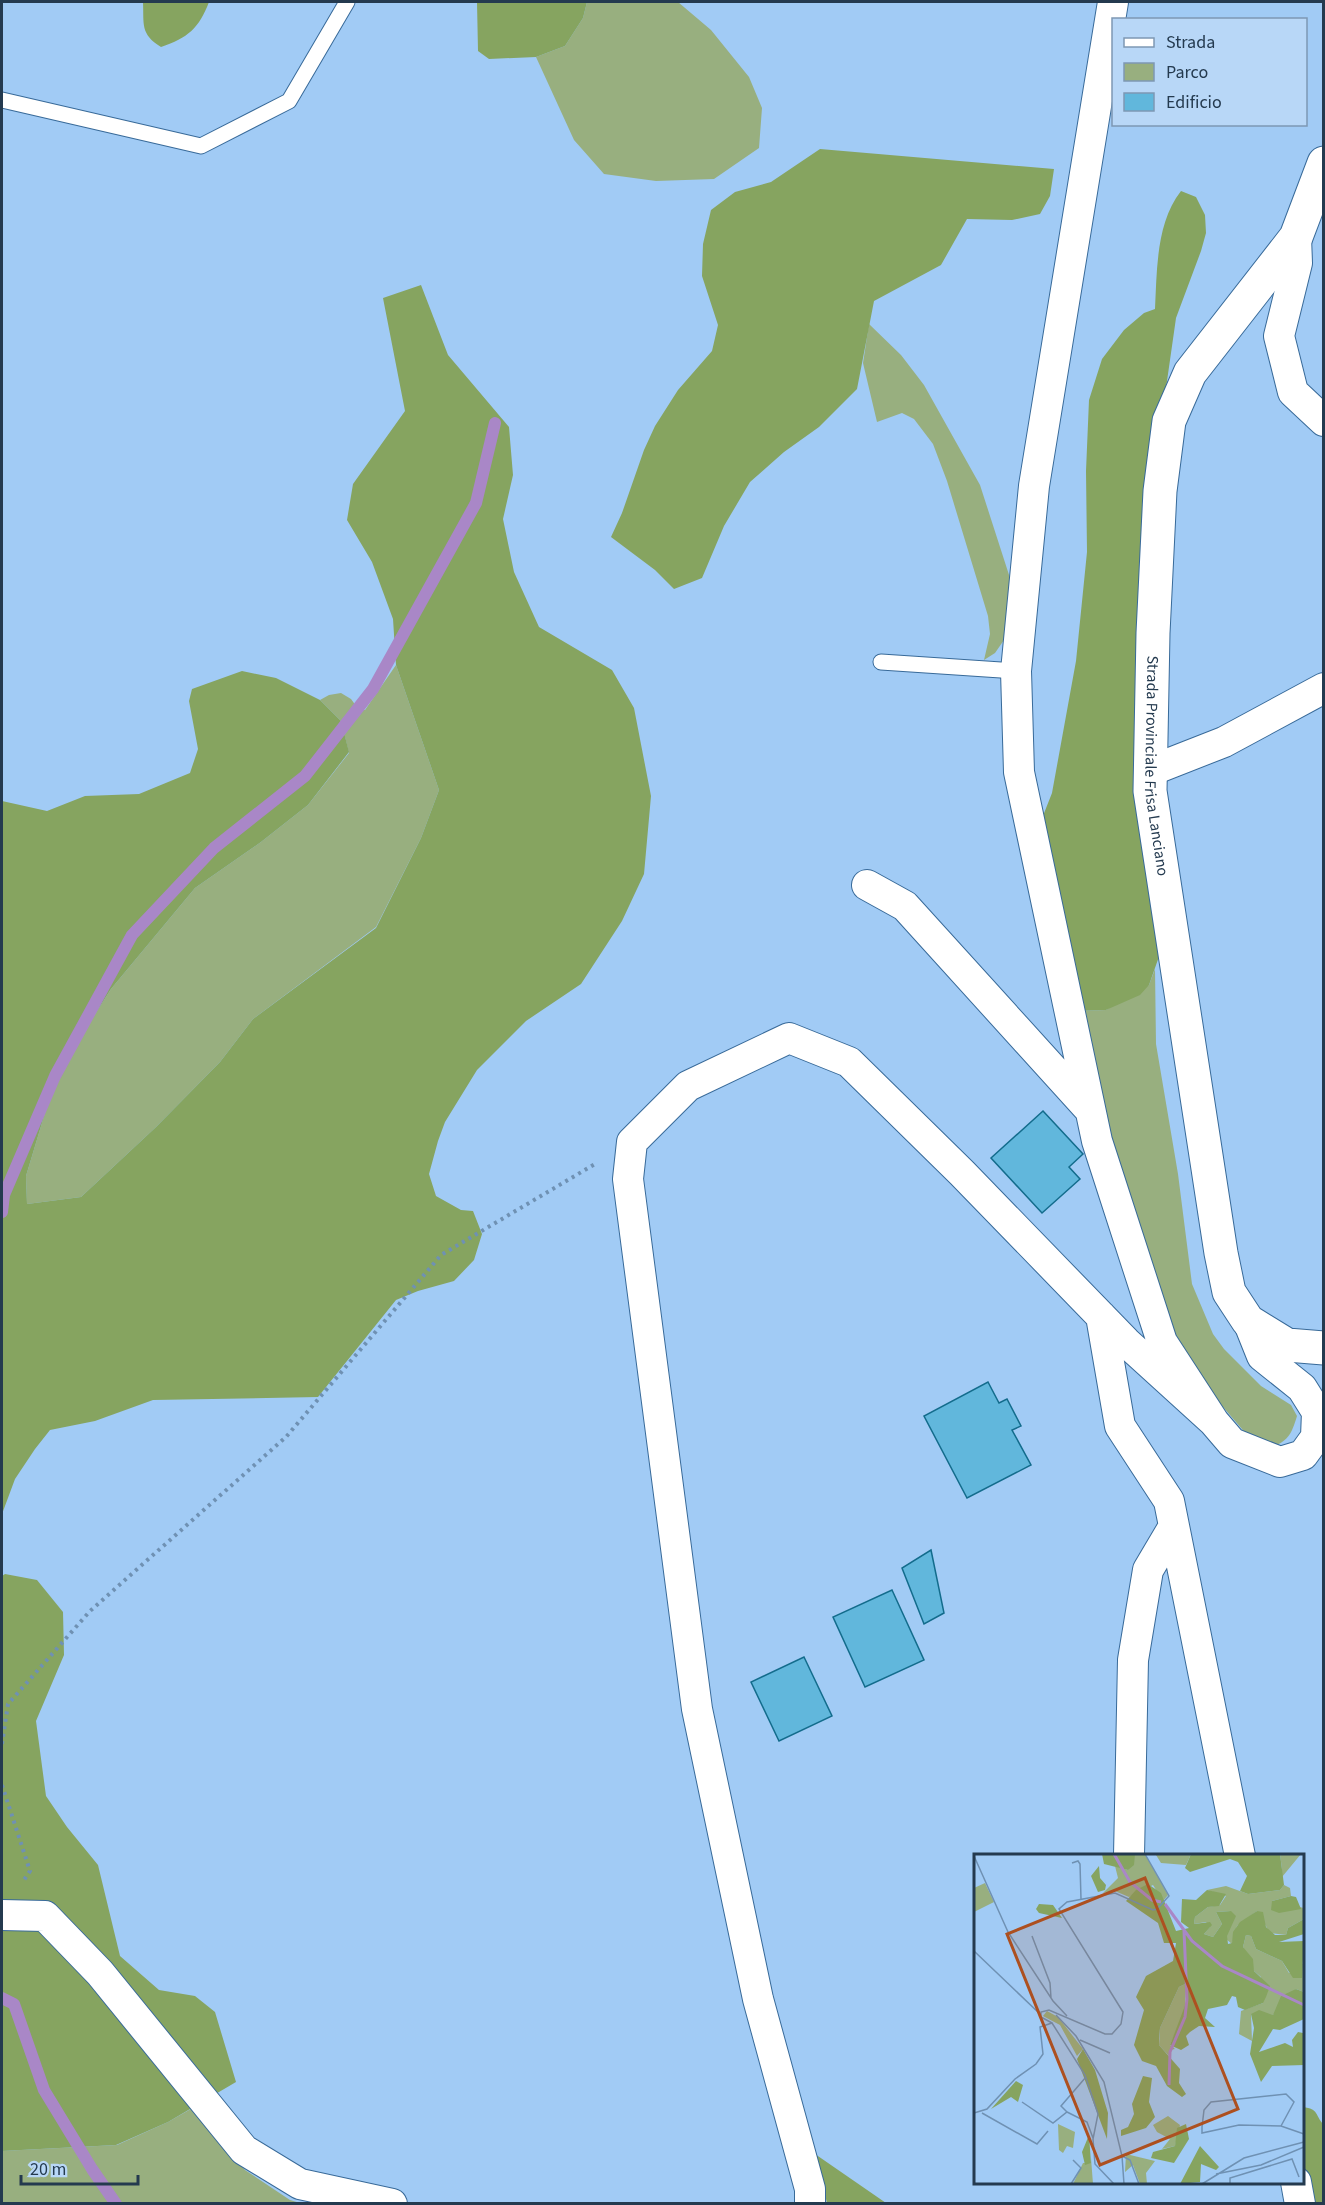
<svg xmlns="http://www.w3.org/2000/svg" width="1325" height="2205" viewBox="0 0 1325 2205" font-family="'Source Sans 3',sans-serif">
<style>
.green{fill:#98af7f}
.forest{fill:#86a460}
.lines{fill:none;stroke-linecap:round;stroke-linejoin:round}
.stream{stroke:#a987c7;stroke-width:12}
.building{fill:#61b7dc;stroke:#136c8c;stroke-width:1.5}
.service-casing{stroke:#386a99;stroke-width:17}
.minor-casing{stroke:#386a99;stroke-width:32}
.tertiary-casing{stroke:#386a99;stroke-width:35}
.path{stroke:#6f91b3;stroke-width:4;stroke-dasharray:3 4.5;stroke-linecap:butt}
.service{stroke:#fff;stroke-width:15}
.minor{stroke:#fff;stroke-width:30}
.tertiary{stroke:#fff;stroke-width:33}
.labels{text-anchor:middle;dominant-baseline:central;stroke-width:5;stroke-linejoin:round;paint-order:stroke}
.street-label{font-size:16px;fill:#243a4f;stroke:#b8d7f7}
.inset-river{fill:none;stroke:#a987c7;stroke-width:3}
.inset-road{fill:none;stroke:#6f91b3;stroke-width:1.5}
.view{fill:#ad5020;fill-opacity:0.15;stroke:#ad5020;stroke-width:3}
.inset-edge{fill:none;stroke:#243a4f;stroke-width:3}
</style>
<rect width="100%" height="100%" fill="#a1cbf5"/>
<!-- green -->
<path class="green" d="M587,2h91l33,28 38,47 13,31 -3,40 -45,31 -58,2 -52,-7 -30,-34 -38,-83 29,-11 18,-28z
M869,324l32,31 23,30 56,100 30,93 -6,62 -9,13 -11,7 6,-26 -2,-18 -41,-135 -14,-37 -19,-25 -12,-6 -25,9 -14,-59z
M396,665l43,125 -18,48 -45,89 -123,92 -33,43 -64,65 -75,70 -54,7 -1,-28 22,-73 27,-57 36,-57 84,-101 66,-46 47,-37 41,-52 -8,-32 -21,-21 9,-5 12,-2 10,6 8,11h6z
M1155,969l1,75 22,130 14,110 21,50 11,15 37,37 30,19 6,11c-6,20 -9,25 -29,33l-20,-13 -68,-79 -38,-102 -65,-244 29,-1 43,-25z
M196,2106l27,40 22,24 45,30 10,3h-298v-52l115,-6 51,-23z"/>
<!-- forest -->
<path class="forest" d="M143,2h66c-10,26 -21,36 -48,45 -21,-13 -17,-23 -18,-45z
M477,2h110l-4,16 -18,28 -29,11 -47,2 -11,-8z
M820,149l234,20 -4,27 -10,18 -28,6 -45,-1 -26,46 -67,36 -17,88 -38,38 -35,25 -34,30 -26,44 -22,52 -28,11 -19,-19 -44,-33 11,-24 22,-63 11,-24 23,-36 34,-39 6,-26 -16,-49 1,-32 8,-34 24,-18 36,-10z
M1181,191l15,6 9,18 1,18 -5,18 -25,67 -11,77 -3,553 -13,37 -9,10 -34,15 -29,1 -38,-185 13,-33 24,-132 11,-109 -1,-81 3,-71 13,-41 22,-29 20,-17 11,-4c2,-39 1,-86 26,-118z
M421,285l27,70 61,72 4,48 -10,44 11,53 25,55 73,43 22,38 17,88 -7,78 -22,47 -41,63 -55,37 -49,49 -32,52 -7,19 -9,33 7,22 25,14 12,1 9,23 -8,26 -20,21 -36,10 -22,9 -78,97 -165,3 -58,21 -45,9 -15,19 -20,30 -13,35v-713l45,10 38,-15 54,-2 51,-21 8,-24 -9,-48 3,-12 50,-18 34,7 44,22 21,21 8,31 -41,53 -47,37 -66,46 -84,101 -36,57 -27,57 -22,73 1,28 54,-7 75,-70 64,-65 33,-43 123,-91 45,-90 18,-48 -43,-125 -3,-46 -21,-57 -25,-42 6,-36 52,-73 -22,-113z
M5,1574l32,6 26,32 1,43 -28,66 10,75 21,31 31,38 22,91 39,34 36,6 20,16 21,70 -68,40 -52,23 -114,6v-575z
M1303,2107c16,2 12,8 20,17v79h-8c-15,-23 -16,-70 -12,-96z
M815,2154l71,49h-59z"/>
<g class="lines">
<!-- stream -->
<path class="stream" d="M2,1212l2,-17 51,-119 77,-141 82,-87 91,-72 68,-87 103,-186 19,-80
M2,1998l12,6 30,86 48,79 24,35"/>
</g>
<!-- building -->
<path class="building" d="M1043,1111l40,43 -14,13 11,12 -38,34 -51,-55z
M988,1382l11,21 8,-4 14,27 -9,4 19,35 -64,33 -43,-82z
M931,1550l13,63 -20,11 -22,-56z
M892,1590l32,70 -59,27 -32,-70z
M804,1657l28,59 -53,25 -28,-59z"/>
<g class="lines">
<defs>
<path id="service" d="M2,100l199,46 88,-45 58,-99
M881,662l135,9"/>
<path id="minor" d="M1113,2l-79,484 -18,185 3,101 78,369 65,201 52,80 18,21 48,19 23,-7 13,-18 1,-25 -15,-24 -40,-32 -14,-35
M1296,237l1,26 -18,73 14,56 31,29
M1150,771l74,-29 100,-54
M867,885l38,21 184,203
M1101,1316l19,110 49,75 71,355
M1129,1856l4,-196 15,-90 26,-44
M2,1915l43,1 55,57 144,177 56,34 92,20
M1296,2182l4,22
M810,2204v-15l-52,-190 -61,-290 -69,-530 4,-37 56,-56 101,-48 60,24 113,111 164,169 88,80"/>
<g id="tertiary">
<path id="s1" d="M1324,163l-28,74 -106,136 -21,48 -9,70 -7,142 -3,158 71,462 8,39 19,29 39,24 37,3"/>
</g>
</defs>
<!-- service casing -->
<use href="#service" class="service-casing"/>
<!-- minor casing -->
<use href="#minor" class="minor-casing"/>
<!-- tertiary casing -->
<use href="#tertiary" class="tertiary-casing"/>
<!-- path -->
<path class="path" d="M2,1744l6,-40 82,-93 196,-174 155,-182 154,-91
M2,1785l28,86 -6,9"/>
<!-- service -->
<use href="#service" class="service"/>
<!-- minor -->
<use href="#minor" class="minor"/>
<!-- tertiary -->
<use href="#tertiary" class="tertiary"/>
</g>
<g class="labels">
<!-- street labels -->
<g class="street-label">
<text stroke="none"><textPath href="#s1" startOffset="650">Strada Provinciale Frisa Lanciano</textPath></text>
</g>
</g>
<!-- overview -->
<g transform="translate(974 1854)">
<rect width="330" height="330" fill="#a1cbf5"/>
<path d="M161,0h10l23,41 -5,6 -10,-16 -24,12 -14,-6 -12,2 15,-15 -3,-12 13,4zM217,0l-5,11 -25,-2 -5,-8zM306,0h21l-19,23v-8zM11,29l9,19 -20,10v-24zM310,31l6,3 1,8 -19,5 32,7v11l-16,9 -2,7 -16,-2 -13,-22 -20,15 -5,18 -6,-5 5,-28 -15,1 6,12 -9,13 -9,-3 6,-7 -4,-5 -12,2 1,-7 13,-10 12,-2 6,-9 -19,-6 19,-4 22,8 32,-4zM272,81l5,1 5,13 26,12 7,12 13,-2 -2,-8 4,1v28l-8,-3 -23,26 -22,-1 1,27 -13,-7 2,-23 22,-8 -2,-26 -7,-6 -11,-24zM211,130v26l-15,35 5,4 -5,1 -1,6 -10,-11 1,-17 19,-41zM73,157l11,6 25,32 -6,7 -17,-31 -17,-9zM194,262l12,9 -5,21 -13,3 8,-10 -13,-7 -4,-7zM84,270l17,8 -2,16 -6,-2 -4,7 -4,-3zM152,300l29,7 -9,12 1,11h-7l-7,-19 -8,7zM117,304l2,26h-20l10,-21h8z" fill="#98af7f"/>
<path d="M128,0h33l-1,11 -6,5 -24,-6zM217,0h89l4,31 -4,5 -32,4 -8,-3 7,-15 -9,-14 -8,-3 -40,13 -5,-4zM125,12l1,12 6,7 -1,5 -7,2 -7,-16zM174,30l13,9 15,38 13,-3 -8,-6 1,-23 14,1 11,-10 19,4 -7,12 -11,1 -13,10 -1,7 16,-2 2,3 -8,9 9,3 9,-13 -6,-12 15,-1 5,5 -9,20 1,8 4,-1 1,-11 7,-10 17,-11 6,1 3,15 9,8h11l2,-7 16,-9v15l-25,8 25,-1 -2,37h-9l-11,-17 -26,-12 -5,-13 -5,-1 -3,12 10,12 1,12 16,15 -4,11 -3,6 -18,7 -7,-3 -2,-10 -4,-1 -5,9 -19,4 -3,9 10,9 -16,-1 -9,6 -4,4 3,9 -8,5 -11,-5 16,-42 -1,-19 -6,3 -19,41 -1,11v6l21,24 -1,14 7,11 -4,3 -15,-11 -11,-20 -14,-5 -8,-16 10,-35 -8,-13 10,-21 27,-15 3,-18h-12l-6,-20 -32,-22 10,-11zM317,42l5,1 5,12 -22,4 -8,-3 1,-9zM65,50l14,1 9,13 -23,-5 -3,-4zM322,135l8,3v27l-24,11 -7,-1 -14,23 26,-9 8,4 -1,-7 6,-8 5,1 1,32 -32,1 -11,16 -11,-28 4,-26 -3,-14 8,-4 14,5 8,-19zM109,195l12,21 13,43 -1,26 -30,-80zM169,222l9,2 -3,24 6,15 -9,11 -25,8v-6l7,-3 6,-13 -2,-10zM42,227l7,4 -5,17 -7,-5 -20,12zM212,270l3,15 -15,24 -23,-5 2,-6 22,-6 2,-18zM115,281l2,28 -6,2 -3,-13zM226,292l19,21 -3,3 -15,-6 -1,18 -20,2z" fill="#86a460"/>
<path class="inset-river" d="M140,0l16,28 22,18 9,2M191,50l27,37 30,25 82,39M195,231l1,-33 15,-35 2,-18 -3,-68"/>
<path class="inset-road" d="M0,2l34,76 45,69 14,15M98,9l6,-2 2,3 1,35M58,82l18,47 1,15M0,97l66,63M82,161l20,21 28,46 18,74 2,28M78,169l-11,-6v-5l8,-2 56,24h7l9,-10 2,-12 -64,-103 8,-7 48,-9 38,17 4,-1 12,-13 -24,-42M106,186l30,13M48,248l31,21 14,-11 20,10 6,16M93,258l-6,-6 25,-29M0,259l13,-4 28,-30 21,-15 7,-10 -3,-27 12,-4 33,52 13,39 -5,25 2,25 19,20M8,259l55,31 11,-13M307,272l13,-24 -8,-8 -75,8 -7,8 -2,17v6l37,-8 42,1 23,8M148,302l8,4 9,24M242,320l45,-9 43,-18M97,330l10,-16 -8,-8M228,330l42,-26 60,-16M256,330v-6l62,-19 7,18"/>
<path class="view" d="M171,24l93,231 -138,56 -93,-231z"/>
<rect width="330" height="330" class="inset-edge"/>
</g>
<!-- border -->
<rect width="1325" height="2205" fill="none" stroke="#243a4f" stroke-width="6"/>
<!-- legend -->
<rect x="1112" y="18" width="195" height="108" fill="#b8d7f7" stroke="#7d98b4" stroke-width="1.5"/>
<rect x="1124" y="38" width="30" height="9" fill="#ffffff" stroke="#7d98b4" stroke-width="1.5"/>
<text x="1166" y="48" font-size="18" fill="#243a4f">Strada</text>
<rect x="1124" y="63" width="30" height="18" fill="#98af7f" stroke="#7d98b4" stroke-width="1.5"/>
<text x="1166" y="78" font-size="18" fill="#243a4f">Parco</text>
<rect x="1124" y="93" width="30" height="18" fill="#61b7dc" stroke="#7d98b4" stroke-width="1.5"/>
<text x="1166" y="108" font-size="18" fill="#243a4f">Edificio</text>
<!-- scale -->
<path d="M21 2175v9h117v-9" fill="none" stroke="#243a4f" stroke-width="3"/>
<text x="30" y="2175" font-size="18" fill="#243a4f" stroke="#b8d7f7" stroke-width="4.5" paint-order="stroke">20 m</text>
</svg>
